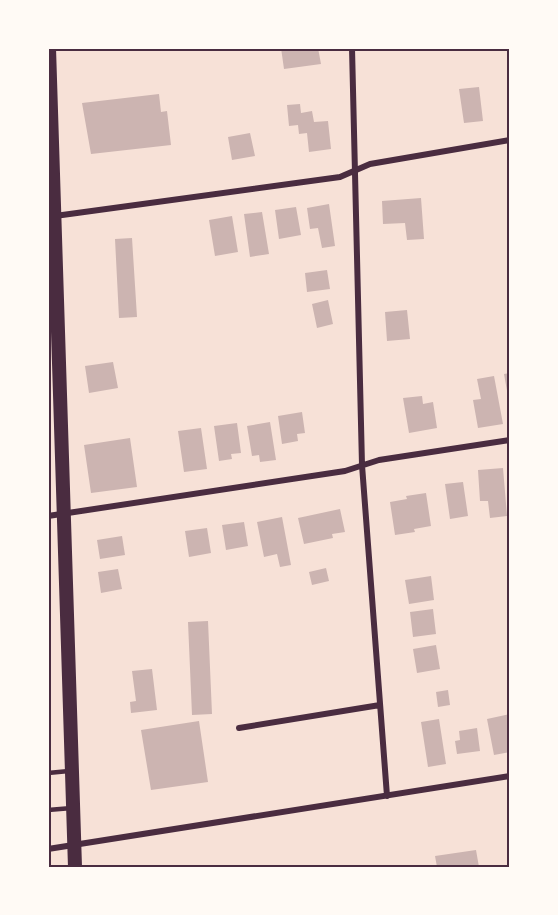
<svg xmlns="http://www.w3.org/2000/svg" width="558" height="915" viewBox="0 0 558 915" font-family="'Fira Sans',sans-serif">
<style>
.building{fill:#ccb4b1}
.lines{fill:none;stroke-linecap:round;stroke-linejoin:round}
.service{stroke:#4a2c40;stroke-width:4.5}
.minor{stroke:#4a2c40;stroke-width:6}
.primary{stroke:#4a2c40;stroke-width:14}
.neatline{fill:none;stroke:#4a2c40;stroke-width:2}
</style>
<rect width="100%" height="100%" fill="#f7e1d7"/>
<!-- building -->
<path class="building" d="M281,48h37l3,16 -37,5z
M479,87l4,34 -19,2 -5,-34z
M159,94l2,18 6,-1 4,34 -80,9 -9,-51z
M300,104l1,9 11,-2 2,11 14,-1 3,28 -22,3 -2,-19 -8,1 -1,-9 -9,1 -2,-21z
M250,133l5,23 -23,4 -4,-23z
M421,198l3,41 -17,1 -2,-17 -22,1 -1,-23z
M329,204l6,42 -13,2 -4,-20 -8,1 -3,-21z
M296,207l5,28 -22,4 -4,-29z
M262,212l7,42 -19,3 -6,-43z
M232,216l6,36 -23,4 -6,-36z
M132,238l5,79 -18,1 -4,-79z
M327,270l3,19 -23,3 -2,-19z
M328,300l5,24 -16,4 -5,-24z
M407,310l3,29 -23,2 -2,-29z
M113,362l5,26 -29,5 -4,-27z
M510,373v29h-1l-5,-28z
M494,376l9,48 -25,4 -5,-28 8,-1 -4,-20z
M422,396l1,8 10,-2 4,26 -28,5 -6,-35z
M302,412l3,21 -8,1 1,7 -16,3 -4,-28z
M270,422l6,38 -16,2 -1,-7 -7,1 -5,-30z
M237,423l4,30 -10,1 1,5 -13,2 -5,-35z
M201,428l6,41 -23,3 -6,-41z
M130,438l7,49 -46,6 -7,-48z
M503,468l4,48 -17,2 -2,-17h-8l-2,-31z
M463,482l5,34 -18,3 -5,-35z
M426,493l5,33 -17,3 1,3 -20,3 -5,-33 17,-3 -1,-3z
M340,509l5,23 -13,2 1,4 -29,6 -6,-26z
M282,517l9,48 -11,2 -3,-13 -13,3 -7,-35z
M244,522l4,24 -22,4 -4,-25z
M207,528l4,25 -22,4 -4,-26z
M122,536l3,19 -25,4 -3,-19z
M326,568l3,13 -17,4 -3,-13z
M118,569l4,20 -21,4 -3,-21z
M431,576l3,24 -25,4 -4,-24z
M433,609l3,25 -23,3 -3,-25z
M208,621l4,93 -20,1 -4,-93z
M436,645l4,24 -23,4 -4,-24z
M152,669l5,41 -26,3 -1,-11 6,-1 -4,-30z
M448,690l2,15 -12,2 -2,-15z
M510,714v38l-16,3 -7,-36z
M439,719l7,45 -18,3 -7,-45z
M199,721l9,61 -57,8 -10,-60z
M477,728l3,23 -23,3 -2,-13 5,-1 -1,-9z
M476,850l3,17h-42l-2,-11z"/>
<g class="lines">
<!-- service -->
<path class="service" d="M48,773l21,-2
M48,810l24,-2"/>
<!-- minor -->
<path class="minor" d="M352,48l10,417 25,331
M55,216l285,-39 30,-13 140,-24
M48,516l297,-45 34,-11 131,-20
M239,728l141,-23
M48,849l462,-73"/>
<!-- primary -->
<path class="primary" d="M49,48l26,819"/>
</g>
<!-- border -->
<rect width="558" height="915" fill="none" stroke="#fffaf5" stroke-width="99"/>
<rect x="50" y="50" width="458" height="816" class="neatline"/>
</svg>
